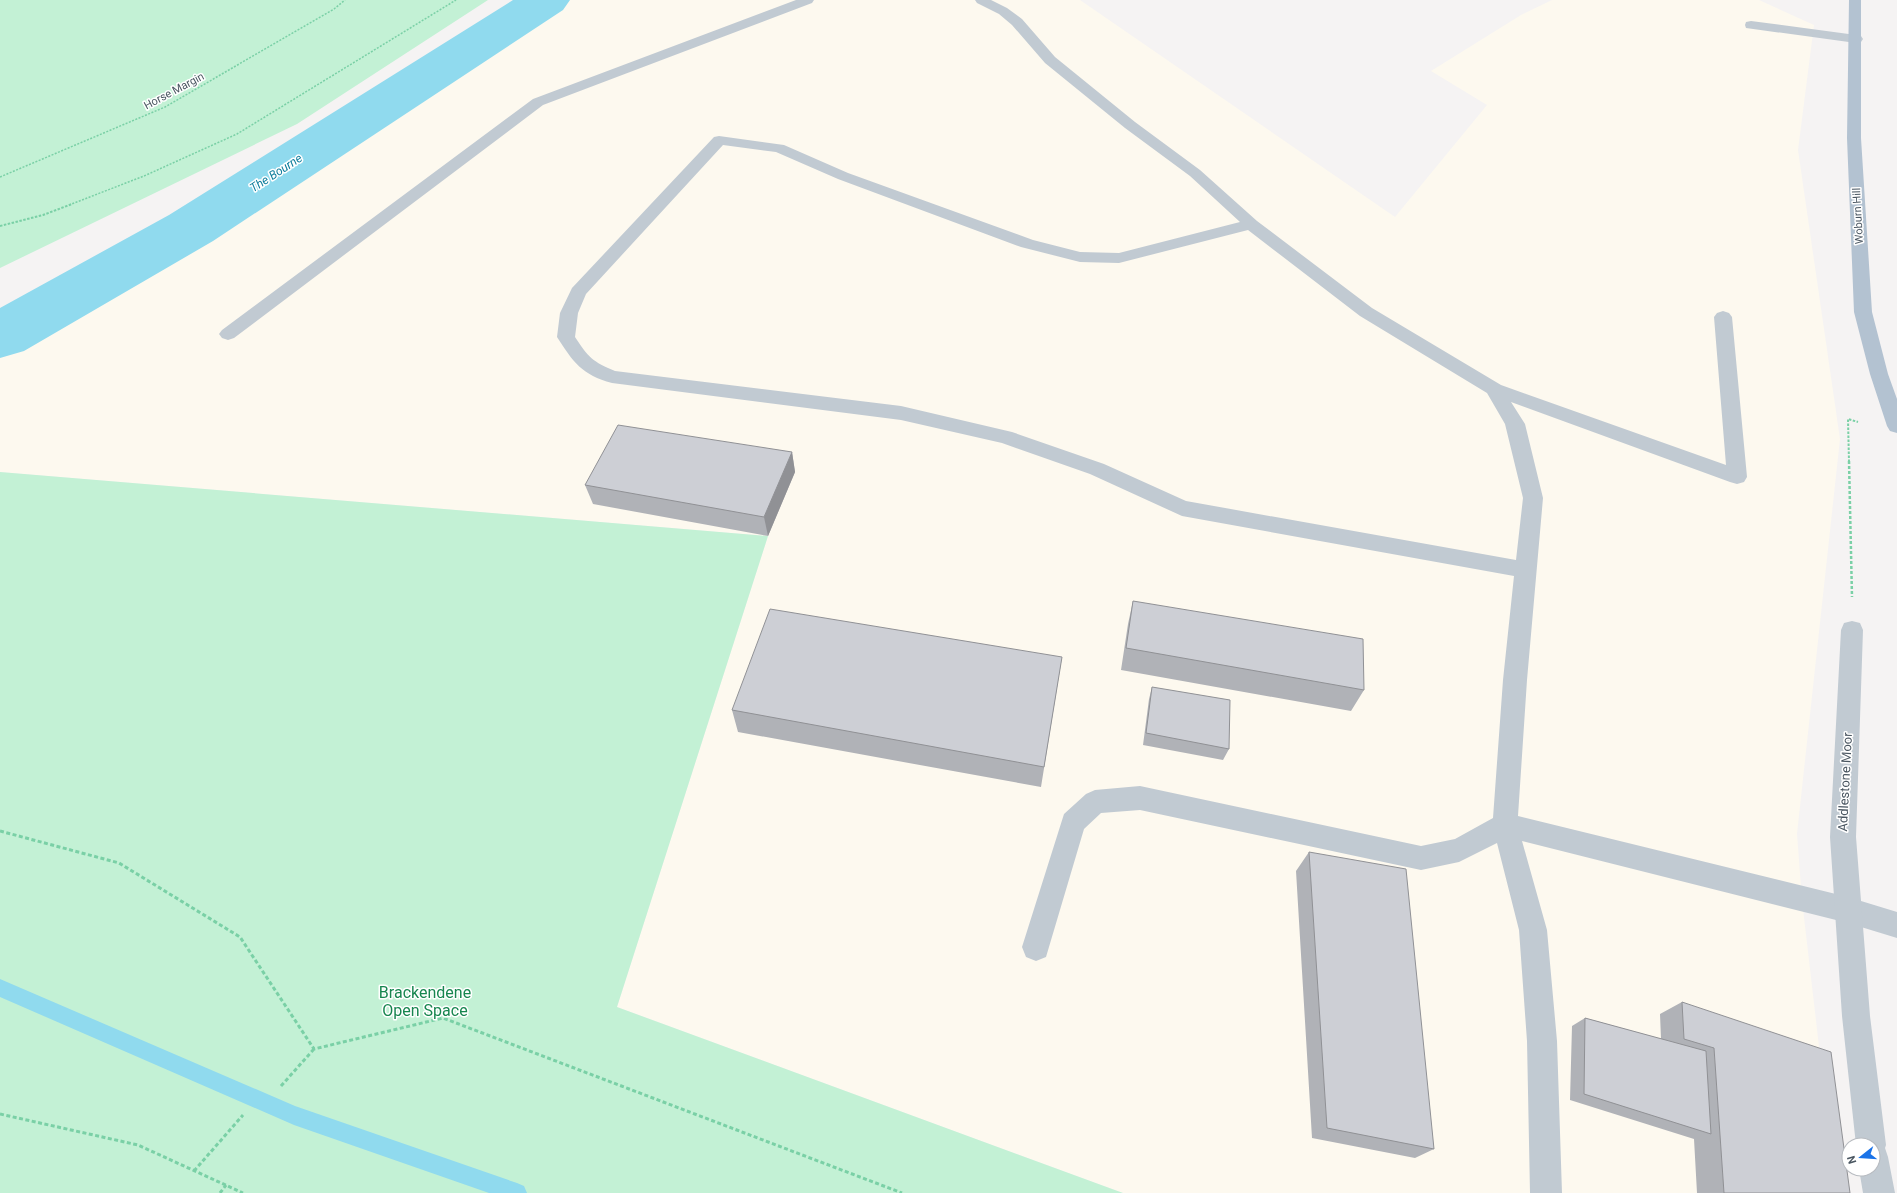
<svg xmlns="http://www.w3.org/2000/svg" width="1897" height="1193" viewBox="0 0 1897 1193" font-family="Roboto,sans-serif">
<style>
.commercial{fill:#fdf9ef}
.green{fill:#c3f1d5}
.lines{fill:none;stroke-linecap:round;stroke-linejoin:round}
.stream{fill:#90daee;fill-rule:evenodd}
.river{fill:#90daee;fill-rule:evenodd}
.path-far3{stroke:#7ad0a6;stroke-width:1.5;stroke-dasharray:2 1.5;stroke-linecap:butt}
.path-far2{stroke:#7ad0a6;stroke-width:2;stroke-dasharray:2.5 1.5;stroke-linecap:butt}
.path-far1{stroke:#7ad0a6;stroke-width:2.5;stroke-dasharray:3 2;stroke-linecap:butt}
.path{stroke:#7ad0a6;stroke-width:3;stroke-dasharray:4 2.5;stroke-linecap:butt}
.lane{fill:#c1cad2;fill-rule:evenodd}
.street{fill:#c1cad2;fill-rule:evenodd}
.primary{fill:#b3c2d1;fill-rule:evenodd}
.wall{fill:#b0b2b7}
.shaded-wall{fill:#909195}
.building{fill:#cdcfd5;stroke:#909195}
.labels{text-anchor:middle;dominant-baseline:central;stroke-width:3;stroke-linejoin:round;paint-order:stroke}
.far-street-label{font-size:11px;fill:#4a5661;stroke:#fff}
.far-water-label{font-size:12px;font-style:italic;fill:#0c7c9b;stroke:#fff}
.street-label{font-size:13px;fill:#4a5661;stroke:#fff}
.near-park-label{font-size:16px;fill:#17864f;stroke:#fff}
</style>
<rect width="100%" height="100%" fill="#f5f3f3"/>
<!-- commercial -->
<path class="commercial" d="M565,0h515l315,217 92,-112 -56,-34 90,-56 31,-15h207l55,25 -16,125 42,289 -43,395 5,66 34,293h-713l-506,-186 151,-471 -768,-64v-120l259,-157z"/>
<!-- green -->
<path class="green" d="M0,0h488l-191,124 -297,144z
M0,472l768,64 -151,471 506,186h-1123z"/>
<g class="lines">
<!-- stream -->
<path class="stream" d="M0,979l295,127 222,77 7,3 3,7h-38l-195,-68 -294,-128z"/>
<!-- river -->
<path class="river" d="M513,0h57l-7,10 -350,231 -189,110 -24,7v-50l169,-93z"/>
<!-- path-far3 -->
<path class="path-far3" d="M0,177l165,-70 169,-98 11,-9
M69,205l75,-29 93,-42 219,-134"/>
<!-- path-far2 -->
<path class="path-far2" d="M0,226l43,-11 29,-11
M1849,462l-1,-43 10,3"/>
<!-- path-far1 -->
<path class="path-far1" d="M1849,461l3,136"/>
<!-- path -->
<path class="path" d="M0,831l119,32 121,74 74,112 129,-31 459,175
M281,1086l33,-37
M0,1114l138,31 105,48
M194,1171l49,-56
M220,1193l6,-8"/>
<!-- lane -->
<path class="lane" d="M796,0h18l-2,3 -269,102 -309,233 -6,2 -6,-2 -3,-4 3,-4 311,-231z
M975,0h16l16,8 15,11 33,38 80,65 65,48 57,51 115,87 129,77 225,80 -12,-148 3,-4 6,-2 6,2 3,4 15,160 -3,5 -7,2 -7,-2 -219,-80 14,22 18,74 -16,182 -9,136 330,81 49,15v26l-49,-15 -326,-82 25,89 10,111 5,152h-32l-3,-152 -8,-111 -22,-87 -38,19 -38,8 -281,-60 -39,3 -17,16 -38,128 -10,4 -10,-4 -4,-10 42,-133 22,-20 9,-4 45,-4 281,60 34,-7 38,-21 10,-138 11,-104 -332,-60 -92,-42 -88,-31 -101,-23 -289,-37c-30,-8 -39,-21 -55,-46l3,-24 12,-25 142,-151 5,-1 65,9 64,28 185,67 47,12 39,1 121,-31 -50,-46 -65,-48 -80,-65 -33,-38 -13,-11 -22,-11zM723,145l53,7 62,27 183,68 59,15 39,1 129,-33 112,86 127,77 18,31 18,74 -7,62 -330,-59 -82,-37 -92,-32 -111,-26 -286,-35c-22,-9 -27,-14 -40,-34l3,-24 8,-19z
M1751,21l105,14 5,1 2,3 -2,3 -5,1 -110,-15 -1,-3 1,-3z"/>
<!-- street -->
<path class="street" d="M1852,621l8,2 3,7 -7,207 14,179 16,129 -1,3 3,9 7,36h-32l-4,-24h14v-24h-17l-14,-129 -12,-179 11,-207 3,-7z"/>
<!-- primary -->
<path class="primary" d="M1849,0h12v138l11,174 16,62 9,25v34l-7,-2 -3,-5 -17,-52 -16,-62 -7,-174z"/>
</g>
<!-- wall -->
<path class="wall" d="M792,452l3,20 -27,64 -175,-32 -8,-19z
M1133,601l231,89 -13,21 -230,-41 7,-46z
M1062,657l-21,130 -303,-55 -6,-22z
M1152,687l77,62 -6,11 -80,-15 6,-46z
M1309,852l125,297 -19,9 -103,-20 -16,-267z
M1682,1002l168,191h-153l-3,-54 -124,-39 2,-74 13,-8 76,21 -1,-25z"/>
<!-- shaded-wall -->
<path class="shaded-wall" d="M792,452l3,20 -27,64 -4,-19z"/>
<!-- building -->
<path class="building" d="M618,425l174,27 -28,65 -179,-32z
M1133,601l230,38 1,51 -238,-42z
M770,609l292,48 -18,110 -312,-57z
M1152,687l78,13 -1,49 -83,-16z
M1309,852l97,17 28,280 -107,-21z
M1682,1002l149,50 19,141h-126l-10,-145 -30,-9z
M1585,1018l121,33 5,83 -127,-40z"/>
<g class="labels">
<!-- far-street labels -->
<g class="far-street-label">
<text transform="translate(174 91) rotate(-28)">Horse Margin</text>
<text transform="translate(1858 216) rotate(-93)">Woburn Hill</text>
</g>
<!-- far-water labels -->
<g class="far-water-label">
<text transform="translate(276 173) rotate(-33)">The Bourne</text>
</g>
<!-- street labels -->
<g class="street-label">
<text transform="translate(1845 782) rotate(-87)">Addlestone Moor</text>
</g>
<!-- near-park labels -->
<g class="near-park-label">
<text x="425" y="992">Brackendene<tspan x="425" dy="18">Open Space</tspan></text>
</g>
</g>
<!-- north arrow -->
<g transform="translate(1861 1157) rotate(253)"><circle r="19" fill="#ffffff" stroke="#b7bbc0"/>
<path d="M0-3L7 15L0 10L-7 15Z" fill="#1a73e8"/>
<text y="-6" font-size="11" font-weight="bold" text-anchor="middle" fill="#4a5661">N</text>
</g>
</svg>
